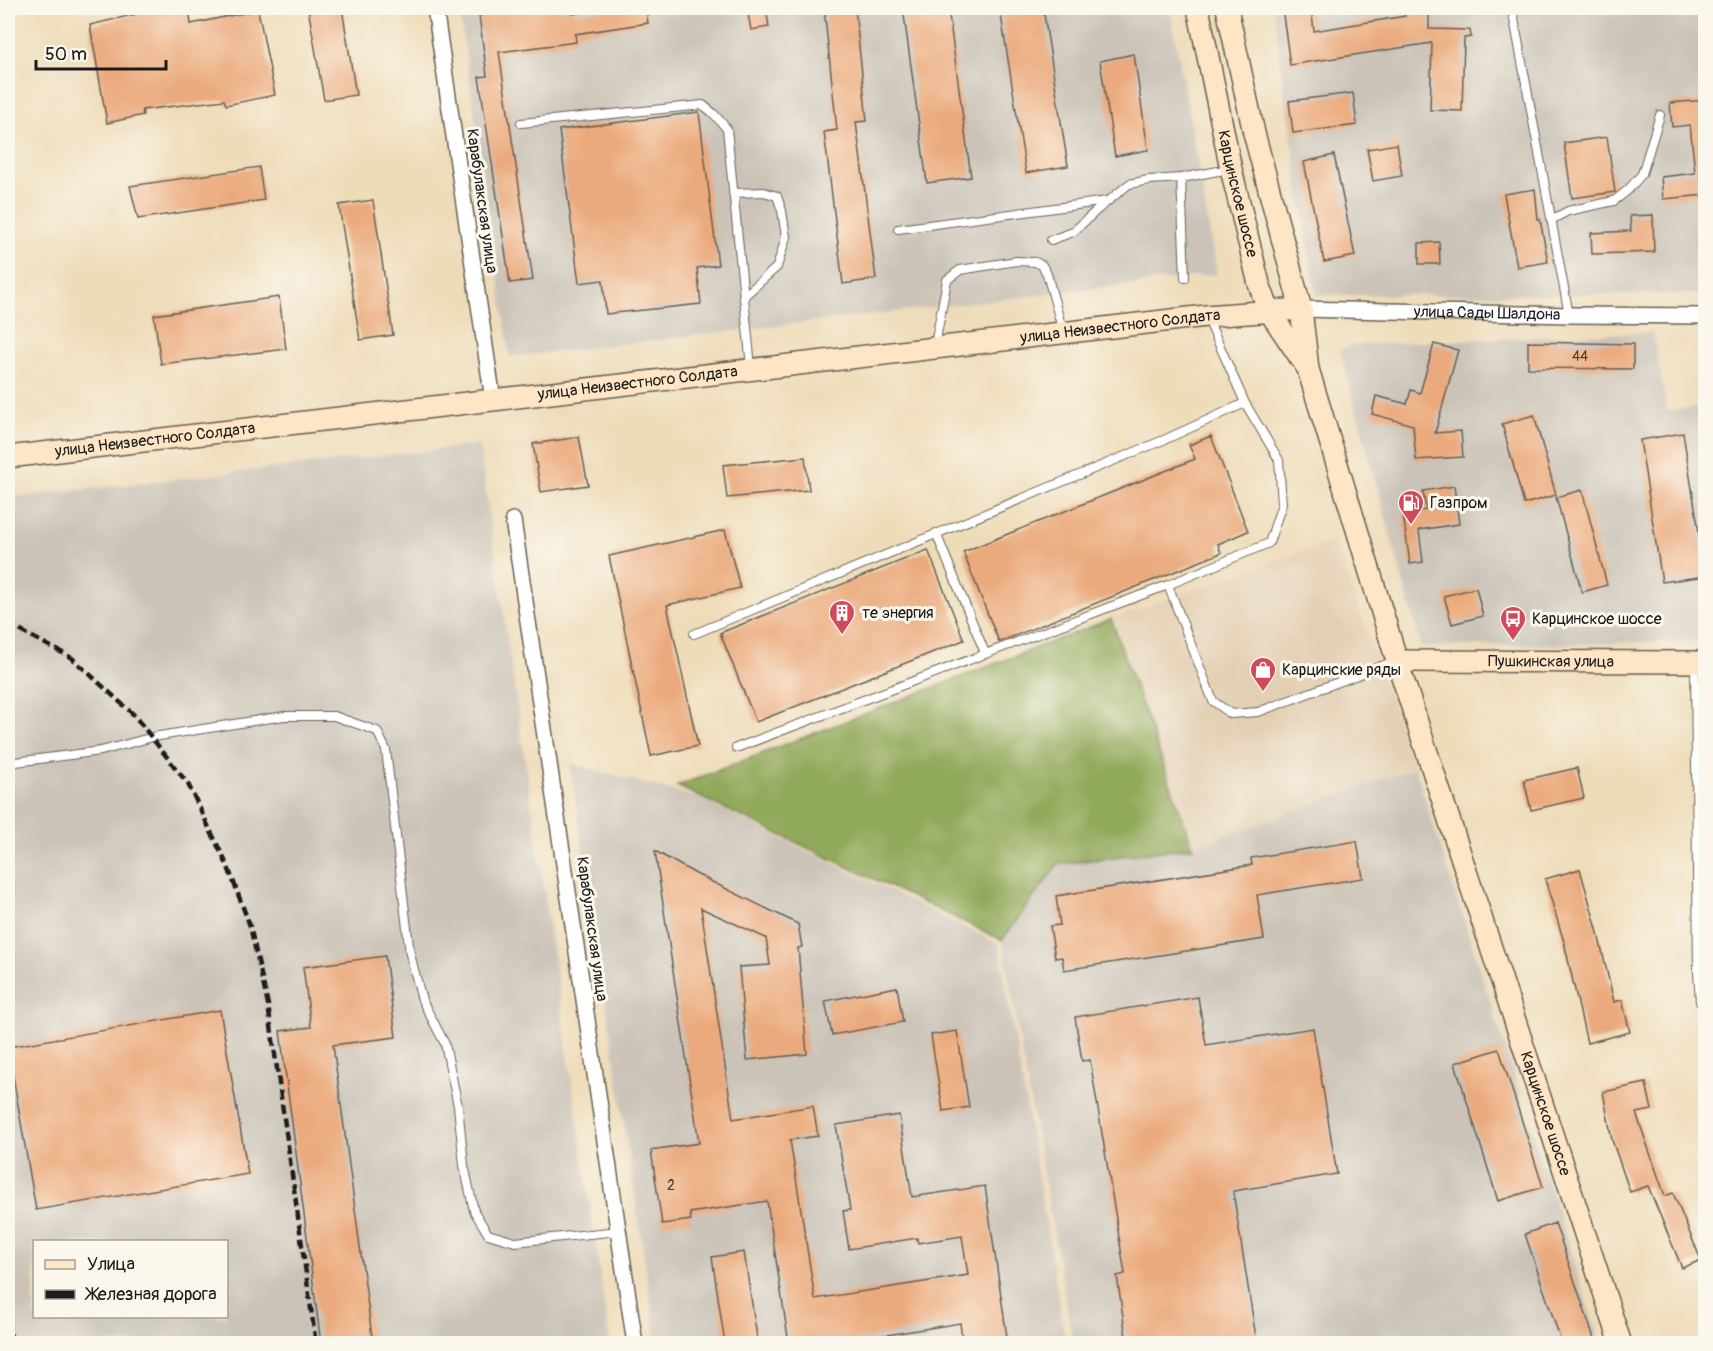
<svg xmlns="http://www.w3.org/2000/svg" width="1713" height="1351" viewBox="0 0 1713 1351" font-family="Pangolin,sans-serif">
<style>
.built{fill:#e3d0b4}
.industrial{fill:#cbc3b8;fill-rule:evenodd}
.forest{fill:#91a95a;stroke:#56623b;stroke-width:1.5}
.building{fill:#ebaa7d}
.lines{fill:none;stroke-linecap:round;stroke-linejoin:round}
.lane-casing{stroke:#665f53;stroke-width:10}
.street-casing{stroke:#665f53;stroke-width:18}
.secondary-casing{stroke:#665f53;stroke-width:24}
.lane{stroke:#fff;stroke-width:8}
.street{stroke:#fff;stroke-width:15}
.secondary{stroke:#fee5c5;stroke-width:21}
.rail{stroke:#1c1c1c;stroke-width:4.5;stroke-dasharray:9 4.5;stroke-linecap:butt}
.labels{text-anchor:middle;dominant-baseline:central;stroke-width:6;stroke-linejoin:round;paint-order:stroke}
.number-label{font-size:14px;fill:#504034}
.street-label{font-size:16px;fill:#1c1c1c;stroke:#fbf7ec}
.poi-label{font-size:16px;fill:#1c1c1c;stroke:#fbf7ec;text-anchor:start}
</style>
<rect width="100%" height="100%" fill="#fbf7ec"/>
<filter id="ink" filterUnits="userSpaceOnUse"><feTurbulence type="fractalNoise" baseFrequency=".0167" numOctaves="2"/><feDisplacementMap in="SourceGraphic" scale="12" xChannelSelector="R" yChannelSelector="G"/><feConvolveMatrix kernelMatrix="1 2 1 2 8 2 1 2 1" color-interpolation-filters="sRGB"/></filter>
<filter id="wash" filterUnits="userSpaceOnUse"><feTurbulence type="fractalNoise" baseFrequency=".008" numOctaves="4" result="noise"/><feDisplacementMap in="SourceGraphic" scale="24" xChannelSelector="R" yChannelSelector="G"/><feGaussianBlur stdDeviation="1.35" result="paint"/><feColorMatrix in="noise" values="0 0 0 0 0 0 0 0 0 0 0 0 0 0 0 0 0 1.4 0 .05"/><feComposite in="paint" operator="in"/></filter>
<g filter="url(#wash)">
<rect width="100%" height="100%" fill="#eedcb9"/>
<!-- built -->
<path class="built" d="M1334,540l81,228 -222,79 -81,-228z"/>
<!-- industrial -->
<path class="industrial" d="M459,8h711l47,266 -707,83z
M1274,8h431v286l-389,1 -34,-216z
M1653,332l14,79 35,-4 4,31 -1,203 -284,6 -81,-297 12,-5z
M479,445l131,898h-602v-845zM34,1242h192v74h-192z
M1111,619l82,228 222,-79 185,575h-527l-71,-403 -325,-154z
M570,763l129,35 300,146 67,399h-409z"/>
<!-- forest -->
<path class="forest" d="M1111,619l82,228 -135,17 -56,76 -325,-154z"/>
<g id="blocks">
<!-- building -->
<path class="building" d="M148,8h41l2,16 67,-14 17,85 -49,10 -2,-5 -82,10 1,5 -36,8 -17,-98 59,-14z
M308,8h34l14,87 -32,5z
M536,8h36l1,6 41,-6h32l2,15 -73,11 1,8 -77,10 34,228 -23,3 -31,-206 8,-1 -8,-61z
M747,8h19l3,19 -18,3z
M824,8h31l12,113 -11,1 20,157 -33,5 -19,-152 13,-2z
M903,8h45l23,169 -44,6z
M1009,8h34l25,158 -42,7 -26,-164z
M1282,8h29l3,23 91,-15v-8h24v21l41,1 1,7 -7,1 -2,73 -32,-1 2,-67 -142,22z
M1134,54l14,96 -33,6 -15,-95z
M1353,93l4,32 -64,8 -4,-32z
M1706,100v95l-43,4 -2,-22 34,-4 -5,-48 -18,2 -2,-24z
M699,112l19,153 -21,3 4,36 -95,10 -3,-34 -24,3 -20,-153z
M1607,137l8,55 -43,6 -8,-55z
M1397,144l5,32 -29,5 -6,-32z
M1334,155l21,101 -31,6 -20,-100z
M259,167l5,33 -126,19 -8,-33z
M1535,189l3,30h2l8,43 -31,5 -13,-73z
M373,200l20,135 -33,5 -21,-135z
M1653,215l1,37 -62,2 -1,-21 40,-2 -1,-15z
M1439,242l1,22h-21v-21z
M279,297l7,52 -125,15 -7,-49z
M1528,342l105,2v25l-105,-1z
M1434,344l24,6 -23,83 26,-2 2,26 -47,3 -3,-35 -41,-11 4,-18 31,8 4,-14 9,3z
M1534,415l22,80 -32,9 -22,-80z
M1683,433l23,143 -44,6 -22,-142z
M1211,436l37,95 -30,13 3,9 -222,89 -36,-90 232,-93 -6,-14z
M579,437l9,48 -47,7 -8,-48z
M805,457l4,33 -82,8 -4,-33z
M1454,486l5,38 -40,6 4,32 -13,2 -7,-50 23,-4 -3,-19z
M1582,490l25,95 -25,7 -26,-95z
M725,530l15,58 -73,17 31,141 -47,10 -42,-200z
M928,550l36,90 -208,82 -36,-89z
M1476,588l7,28 -31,8 -8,-28z
M1577,768l7,30 -53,12 -7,-30z
M1357,841l6,37 -106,17 7,44 -200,31 -2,-13 -7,1 -5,-32 10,-1 -4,-29 196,-31 -1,-7z
M655,851l41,23 102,50 4,23 -4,1 9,106 -60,6 -8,-93 31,-2 -4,-27 -65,-30 32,211 80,-13 5,30 -28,4 25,159 153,-24 -6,-39 -44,7 -1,-5 -68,11 -6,-38 7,-1 -14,-85 63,-10 13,82 73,-11 23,158h-45l-3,-21 -129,21h-42l-22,-143 -77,12 1,7 -29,4 -11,-74 48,-7z
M1580,869l17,60 17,73 8,-2 8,32 -43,11 -23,-101 -19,-63z
M385,956l11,81 -63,8 40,299h-52l-41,-313 31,-4 -8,-60z
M897,987l6,35 -71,13 -7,-34z
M1198,997l8,48 107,-17 24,146 -104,17 24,153h-130l-10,-68 8,-2 -35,-214 -8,1 -7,-44z
M220,1010l28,164 -212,36 -28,-163z
M957,1031l12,76 -26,4 -12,-76z
M1499,1049l44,138 -45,14 -43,-138z
M1646,1083l6,27 -16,3 29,83 8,-3 28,67 -19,8 -34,-82 -18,6 -18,-52 -9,-48z
M1555,1223l41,121h-34l-37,-110z
M744,1252l14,92h-33l-13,-87z"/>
</g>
</g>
<g filter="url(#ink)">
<use href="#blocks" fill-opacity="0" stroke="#665f53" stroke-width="1.5"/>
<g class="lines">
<defs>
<path id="lane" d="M1512,8l57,307
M521,123l182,-18 10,8 14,16 24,238
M1181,178l4,100
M733,193l31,-1 13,4 5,15 4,26 -9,30 -34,30
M1551,220l17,-9 46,-10 14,-11 14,-16 18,-59
M898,229l209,-28
M1051,240l22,-8 23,-21 33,-27 20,-4 32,-2 48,-9
M935,345l12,-65 13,-10 56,-9 19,1 7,3 5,9 16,58
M936,533l49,120
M1168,585l45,116 18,13 27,-2 137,-51
M694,634l472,-195 79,-36
M1695,664l3,310 2,28 6,6
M736,748l432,-163 101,-42 13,-39 -3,-44 -34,-57 -38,-86
M8,763l93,-12 52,-14 131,-21h50l43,15 9,19 24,204 12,46 23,44 13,62 6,59 10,46 14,23 27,8 103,-11"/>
<g id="street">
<path d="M435,8l58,392"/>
<path id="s1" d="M1301,309l268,6 137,1"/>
<path d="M513,520l122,824"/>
</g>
<g id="secondary">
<path id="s2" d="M1198,8l33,161 28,115 10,27 37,55"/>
<path id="s3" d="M1227,8l27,125 47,176 7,60 89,292 224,683"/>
<path id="s4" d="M8,457l1198,-141 95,-7"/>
<path id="s5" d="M1397,661l309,1"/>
</g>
</defs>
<!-- lane casing -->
<use href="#lane" class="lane-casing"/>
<!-- street casing -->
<use href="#street" class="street-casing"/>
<!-- secondary casing -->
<use href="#secondary" class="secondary-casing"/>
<!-- lane -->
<use href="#lane" class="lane"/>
<!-- street -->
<use href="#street" class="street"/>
<!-- secondary -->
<use href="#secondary" class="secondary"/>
<!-- rail -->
<path class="rail" d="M8,624l64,34 62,57 54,69 40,83 22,59 18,79 48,339
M8,1320l4,24"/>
</g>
</g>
<!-- icons -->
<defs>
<symbol id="fuel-pin" viewBox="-11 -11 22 30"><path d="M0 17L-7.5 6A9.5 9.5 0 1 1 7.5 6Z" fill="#d1495b" stroke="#fbf7ec"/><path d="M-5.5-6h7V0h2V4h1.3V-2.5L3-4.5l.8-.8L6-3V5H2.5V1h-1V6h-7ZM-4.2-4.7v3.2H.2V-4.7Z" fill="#fff"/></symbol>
<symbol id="building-pin" viewBox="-11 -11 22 30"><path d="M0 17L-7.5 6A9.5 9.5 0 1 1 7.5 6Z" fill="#d1495b" stroke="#fbf7ec"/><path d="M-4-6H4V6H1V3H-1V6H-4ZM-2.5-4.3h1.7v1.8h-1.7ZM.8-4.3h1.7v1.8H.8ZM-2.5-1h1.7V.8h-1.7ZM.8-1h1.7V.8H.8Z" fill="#fff"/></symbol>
<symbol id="bus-pin" viewBox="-11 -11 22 30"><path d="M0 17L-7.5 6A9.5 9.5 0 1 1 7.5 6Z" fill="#d1495b" stroke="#fbf7ec"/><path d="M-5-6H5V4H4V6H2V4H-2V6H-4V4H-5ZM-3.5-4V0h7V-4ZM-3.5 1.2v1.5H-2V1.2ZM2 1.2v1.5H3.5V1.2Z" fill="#fff"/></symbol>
<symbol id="shop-pin" viewBox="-11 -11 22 30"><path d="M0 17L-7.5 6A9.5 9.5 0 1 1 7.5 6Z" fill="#d1495b" stroke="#fbf7ec"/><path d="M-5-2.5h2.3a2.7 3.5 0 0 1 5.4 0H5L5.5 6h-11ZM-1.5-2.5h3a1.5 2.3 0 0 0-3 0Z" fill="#fff"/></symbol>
</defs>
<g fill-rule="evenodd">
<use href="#fuel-pin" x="1396" y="488" width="30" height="40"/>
<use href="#building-pin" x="827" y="598" width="30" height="40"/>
<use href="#bus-pin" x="1498" y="604" width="30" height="40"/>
<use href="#shop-pin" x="1248" y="655" width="30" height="40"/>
</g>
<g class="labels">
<!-- number labels -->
<g class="number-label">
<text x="1580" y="356">44</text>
<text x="671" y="1185">2</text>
</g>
<!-- street labels -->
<g class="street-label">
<text stroke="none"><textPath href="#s2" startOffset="190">Карцинское шоссе</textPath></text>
<text transform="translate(482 201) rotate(82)">Карабулакская улица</text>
<text stroke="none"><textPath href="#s1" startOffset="186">улица Сады Шалдона</textPath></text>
<text stroke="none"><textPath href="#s4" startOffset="1120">улица Неизвестного Солдата</textPath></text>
<text stroke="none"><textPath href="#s4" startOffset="634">улица Неизвестного Солдата</textPath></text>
<text stroke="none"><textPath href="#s4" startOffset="148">улица Неизвестного Солдата</textPath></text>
<text stroke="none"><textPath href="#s5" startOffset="154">Пушкинская улица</textPath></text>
<text transform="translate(592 929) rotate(82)">Карабулакская улица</text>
<text stroke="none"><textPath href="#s3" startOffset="1152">Карцинское шоссе</textPath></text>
</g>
<!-- poi labels -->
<g class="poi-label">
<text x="1430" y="503">Газпром</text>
<text x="862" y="613">те энергия</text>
<text x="1532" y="619">Карцинское шоссе</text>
<text x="1282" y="670">Карцинские ряды</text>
</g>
</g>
<!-- margin -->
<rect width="1713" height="1351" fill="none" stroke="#fbf7ec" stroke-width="30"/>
<!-- legend -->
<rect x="33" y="1240" width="195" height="78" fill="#fbf7ec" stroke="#a29f99" stroke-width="1.5"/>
<rect x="45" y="1260" width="30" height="9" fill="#fee5c5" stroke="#a29f99" stroke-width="1.5"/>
<text x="87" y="1270" font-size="18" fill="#1c1c1c">Улица</text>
<rect x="45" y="1290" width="30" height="9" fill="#1c1c1c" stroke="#a29f99" stroke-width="1.5"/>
<text x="87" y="1300" font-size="18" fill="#1c1c1c">Железная дорога</text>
<!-- scale -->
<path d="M36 60v9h130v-9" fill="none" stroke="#1c1c1c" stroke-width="3"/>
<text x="45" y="60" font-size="18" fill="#1c1c1c" stroke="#fbf7ec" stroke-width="4.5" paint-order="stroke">50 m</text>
</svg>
